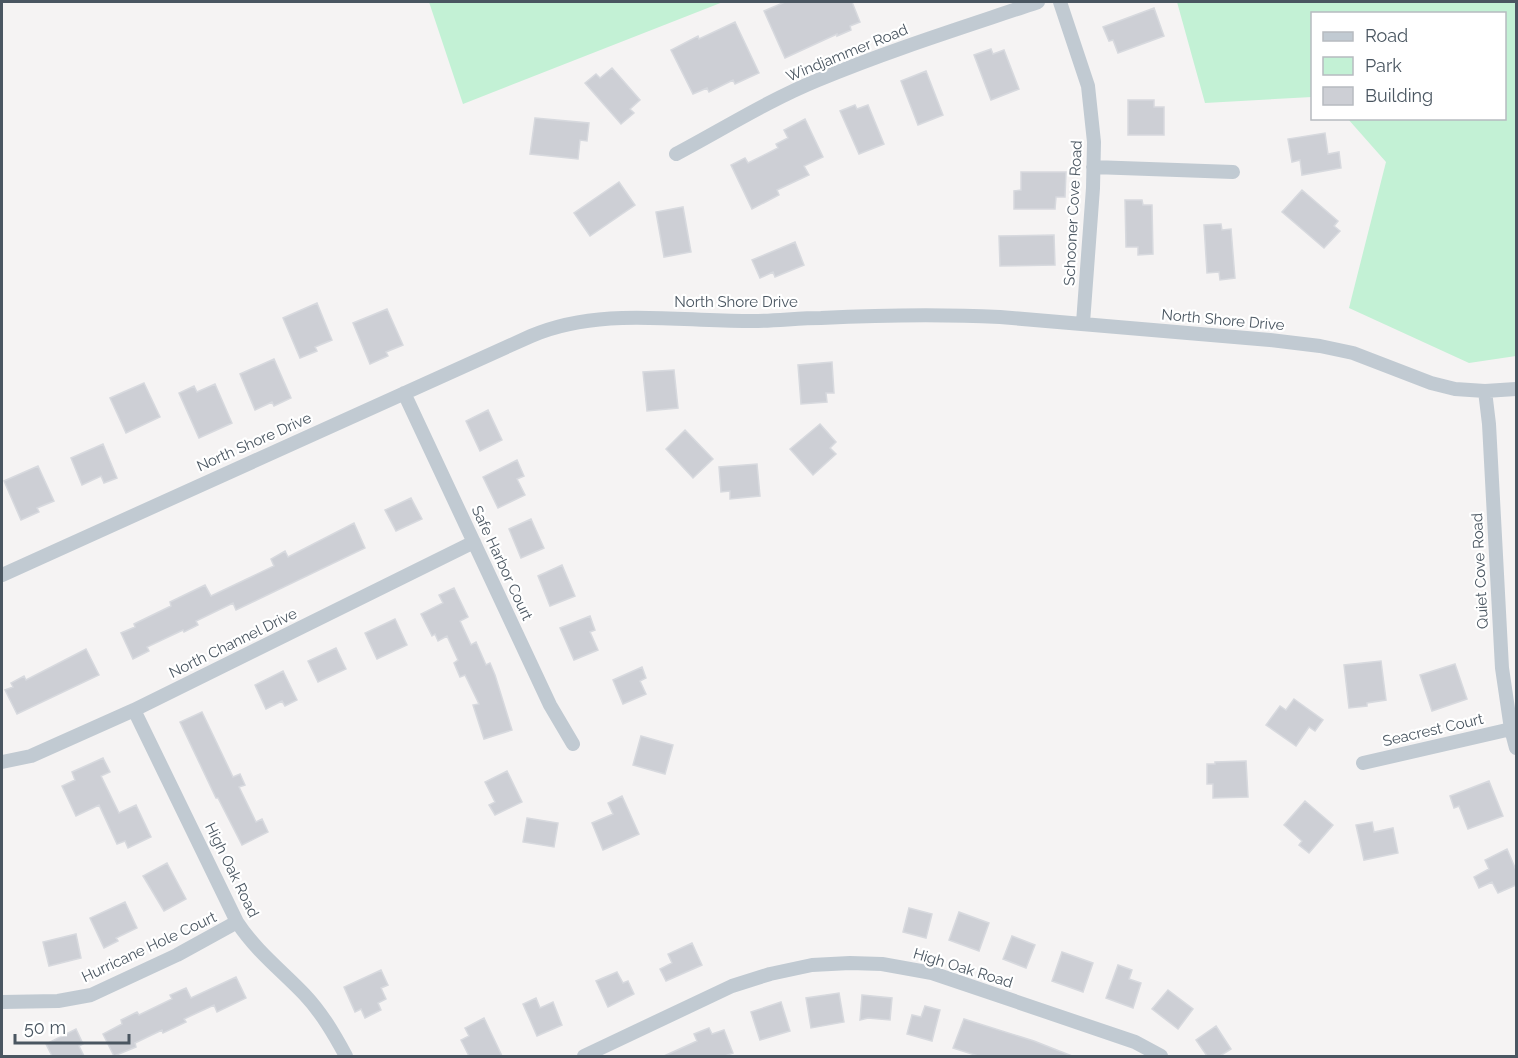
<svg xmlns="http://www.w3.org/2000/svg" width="1518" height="1058" viewBox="0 0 1518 1058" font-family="Raleway,sans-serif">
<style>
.green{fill:#c3f1d5}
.building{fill:#cdcfd5;stroke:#d7d9de;stroke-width:1.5}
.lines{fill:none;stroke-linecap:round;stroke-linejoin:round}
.street{stroke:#c1cad2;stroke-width:14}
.labels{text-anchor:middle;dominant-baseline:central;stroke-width:4.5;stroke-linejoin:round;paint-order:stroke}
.street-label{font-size:15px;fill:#4a5661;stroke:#fff}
</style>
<rect width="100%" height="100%" fill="#f5f3f3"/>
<!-- green -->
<path class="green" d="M429,2h294l-260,102z
M1177,2h339v354l-47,7 -120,-55 37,-146 -38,-43 156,-1v-104h-192v83l-107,6z"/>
<!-- building -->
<path class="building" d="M785,2h67l8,20 -10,4 1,4 -14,6v-2l-52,24 -21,-47z
M1154,8l10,28 -46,17 -5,-13 -4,1 -6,-14z
M735,22l24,51 -24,11 -2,-4 -24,12 -2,-4 -14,6 -22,-44 27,-14 1,3z
M991,49l2,5 11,-4 15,39 -28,11 -17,-45z
M612,68l28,32 -10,9 4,4 -13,11 -36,-41 11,-9 4,4z
M926,71l17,44 -25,10 -17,-44z
M1128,100h26v7h10v28h-36z
M855,105l2,4 11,-4 16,39 -25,10 -19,-43z
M535,118l54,5 -2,18 -7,-1 -2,19 -48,-5z
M805,119l18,38 -19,9 5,9 -32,15 2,5 -27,14 -21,-44 14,-7 3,5 30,-15 -2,-4 12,-6 -4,-8z
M1325,133l3,21 11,-2 2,16 -39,7 -2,-15 -8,2 -4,-23z
M1021,172h45l-1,25h-9l-1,12h-41v-18l7,-1z
M619,182l16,23 -45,31 -16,-23z
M1302,190l36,31 -4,5 6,5 -16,17 -42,-36z
M1125,200h17l1,5h9l1,49 -15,1v-8h-12z
M683,207l8,45 -27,5 -8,-45z
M1221,224l1,6 9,-1 4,49 -15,2 -1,-8 -12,1 -3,-48z
M1054,235l1,30 -55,1 -1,-30z
M795,242l9,23 -29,12 -2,-5 -13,6 -8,-18z
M317,303l15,37 -17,7 2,4 -17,7 -17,-40z
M387,309l16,36 -17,7 2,4 -18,8 -17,-41z
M274,359l17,39 -17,8 -2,-4 -17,8 -15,-36z
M832,362l2,31h-8l1,9 -26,2 -3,-39z
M674,370l4,38 -31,3 -4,-39z
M144,383l16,34 -34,16 -16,-35z
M215,384l17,39 -33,15 -20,-45 15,-7 3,6z
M488,410l14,30 -22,11 -14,-30z
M820,424l16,18 -6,6 6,6 -23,21 -23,-26z
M685,430l28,29 -20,19 -27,-29z
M103,444l14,34 -13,5 -3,-7 -19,9 -11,-27z
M517,460l7,16 -7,3 8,16 -27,13 -15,-31z
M757,464l3,32 -30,3v-8l-9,1 -2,-25z
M38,466l16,35 -17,7 2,4 -18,8 -17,-39z
M411,498l11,21 -26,12 -11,-21z
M531,519l13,29 -23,10 -12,-29z
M354,523l11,25 -129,62 -3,-7 -37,18 2,4 -14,7 -1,-2 -36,17 2,4 -16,8 -12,-26 14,-6 -1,-3 37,-18 -1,-4 35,-17 6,11 63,-30 -3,-7 14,-8 3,6z
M562,565l13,31 -25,10 -12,-30z
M454,588l14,29 -8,4 11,24 5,-3 10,23 4,-2 5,12 17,55 -28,9 -11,-34 6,-1 -14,-29 -5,2 -6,-14 4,-3 -11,-24 -9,5 -3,-7 -3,2 -11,-22 22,-11 -4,-8z
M590,616l5,14 -5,2 8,18 -24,10 -14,-32z
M395,619l12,26 -30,14 -12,-26z
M336,648l10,21 -28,13 -10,-21z
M86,649l13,26 -82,39 -12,-24 8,-3 -2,-4 13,-7 2,4z
M1381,661l5,39 -19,3v3l-18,2 -5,-43z
M1455,664l12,35 -35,12 -12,-36z
M642,667l4,11 -6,3 6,13 -23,10 -10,-24z
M283,671l14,29 -12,6 -3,-5 -16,8 -11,-24z
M1294,699l29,21 -8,11 -6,-4 -13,19 -30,-21 14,-19 6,4z
M202,712l31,65 7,-3 5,11 -6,2 17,35 6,-3 6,13 -26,13 -24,-47h-2l-36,-76z
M641,736l32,9 -8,29 -32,-9z
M103,758l7,14 -9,4 18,37 17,-8 15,32 -23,11 -3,-7 -8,3 -18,-39 -23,11 -14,-30 13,-6 -3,-8z
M1246,761l2,36 -35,1v-14h-6v-20h8v-2z
M507,771l15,31 -27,13 -6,-10 6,-3 -10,-20z
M1489,781l14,35 -35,13 -9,-23 -5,2 -4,-12z
M622,796l17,38 -36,16 -11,-27 21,-9 -5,-11z
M1305,801l28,24 -24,28 -10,-8 3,-4 -18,-16z
M527,818l31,5 -4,24 -31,-5z
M1372,822l2,10 19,-4 5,25 -34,7 -8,-35z
M1507,849l9,21v15l-18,8 -6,-11 -13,6 -5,-11 15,-8 -4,-9z
M167,863l19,36 -22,12 -21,-35z
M125,902l12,26 -21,10 2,3 -14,7 -14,-30z
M909,908l23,6 -6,24 -23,-6z
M959,912l30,11 -10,28 -30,-11z
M76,934l5,24 -32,8 -6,-24z
M1012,936l23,9 -9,23 -23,-9z
M692,943l10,22 -36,16 -6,-12 12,-6 -4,-9z
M1062,952l31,11 -10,29 -31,-11z
M1118,965l14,5 -3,9 12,4 -8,25 -27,-10z
M381,970l7,15 -7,3 5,11 -8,4 3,7 -16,8 -4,-9 -6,3 -11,-25z
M617,972l6,11 5,-2 6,13 -26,13 -12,-26z
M236,977l10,21 -29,14 -3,-7 -30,14 2,3 -23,11 -1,-3 -27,13 1,4 -22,9 -11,-22 19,-10 -1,-4 16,-8 2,3 33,-16 -2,-4 16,-7 5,10z
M1168,990l25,19 -15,20 -26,-20z
M839,993l5,29 -33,6 -5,-30z
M862,995l30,3 -2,22 -22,-2 -8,2z
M536,998l4,10 13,-6 9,23 -25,11 -14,-32z
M781,1002l9,29 -30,9 -9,-28z
M925,1006l15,4 -8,31 -25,-7 5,-19 9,2z
M484,1018l18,38h-33l-8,-16 8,-4 -4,-8z
M964,1019l70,22 38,15h-94l-25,-8z
M1216,1026l15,23 -11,7h-13l-11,-16z
M709,1028l3,6 12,-4 9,23 -8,3h-61l33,-15 -3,-7z
M76,1029l7,15 -4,2 5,10h-32l-6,-12z"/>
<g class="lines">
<!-- street -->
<path class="street" d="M1060,2l28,84 6,56 -1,46 -10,135
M676,154c47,-25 93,-54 142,-74 72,-30 146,-53 220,-78
M1093,167l140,5
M1485,391l4,33 13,244 9,61 5,19
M404,393l146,312 23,39
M2,575l529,-239c70,-30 148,-14 222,-15 23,0 46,-3 68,-3 60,-3 120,-4 179,-1l270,23 50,6 33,7 78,30 24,6 30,2 31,-2
M134,710l103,212c19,29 44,48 67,72 18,19 30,40 42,62
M2,762l29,-6 103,-46 340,-168
M1363,763l148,-34
M2,1002l56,-1 33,-6 86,-40 60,-33
M584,1056l148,-70 38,-12 42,-9 38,-2 32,1 50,9 203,69 26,14"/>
</g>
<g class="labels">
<!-- street labels -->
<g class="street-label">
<text transform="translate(847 53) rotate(-22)">Windjammer Road</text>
<text transform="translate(1073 213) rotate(-87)">Schooner Cove Road</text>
<text x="736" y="302">North Shore Drive</text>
<text transform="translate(1223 320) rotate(5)">North Shore Drive</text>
<text transform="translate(254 442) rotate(-24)">North Shore Drive</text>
<text transform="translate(502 563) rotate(65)">Safe Harbor Court</text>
<text transform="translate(1480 571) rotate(-93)">Quiet Cove Road</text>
<text transform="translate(233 643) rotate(-26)">North Channel Drive</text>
<text transform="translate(1433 730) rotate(-13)">Seacrest Court</text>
<text transform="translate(232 870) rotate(64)">High Oak Road</text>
<text transform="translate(149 947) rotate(-25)">Hurricane Hole Court</text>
<text transform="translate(963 968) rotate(17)">High Oak Road</text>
</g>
</g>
<!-- border -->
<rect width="1518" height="1058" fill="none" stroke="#4a5661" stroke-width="6"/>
<!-- legend -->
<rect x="1311" y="12" width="195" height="108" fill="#ffffff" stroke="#b7bbc0" stroke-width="1.5"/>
<rect x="1323" y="32" width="30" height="9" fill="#c1cad2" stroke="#b7bbc0" stroke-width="1.5"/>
<text x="1365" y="42" font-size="18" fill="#4a5661">Road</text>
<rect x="1323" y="57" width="30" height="18" fill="#c3f1d5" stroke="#b7bbc0" stroke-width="1.5"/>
<text x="1365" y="72" font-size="18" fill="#4a5661">Park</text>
<rect x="1323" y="87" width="30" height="18" fill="#cdcfd5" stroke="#b7bbc0" stroke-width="1.5"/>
<text x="1365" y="102" font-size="18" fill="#4a5661">Building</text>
<!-- scale -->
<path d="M15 1034v9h114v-9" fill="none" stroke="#4a5661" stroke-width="3"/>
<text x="24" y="1034" font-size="18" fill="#4a5661" stroke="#ffffff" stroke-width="4.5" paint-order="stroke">50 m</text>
</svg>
